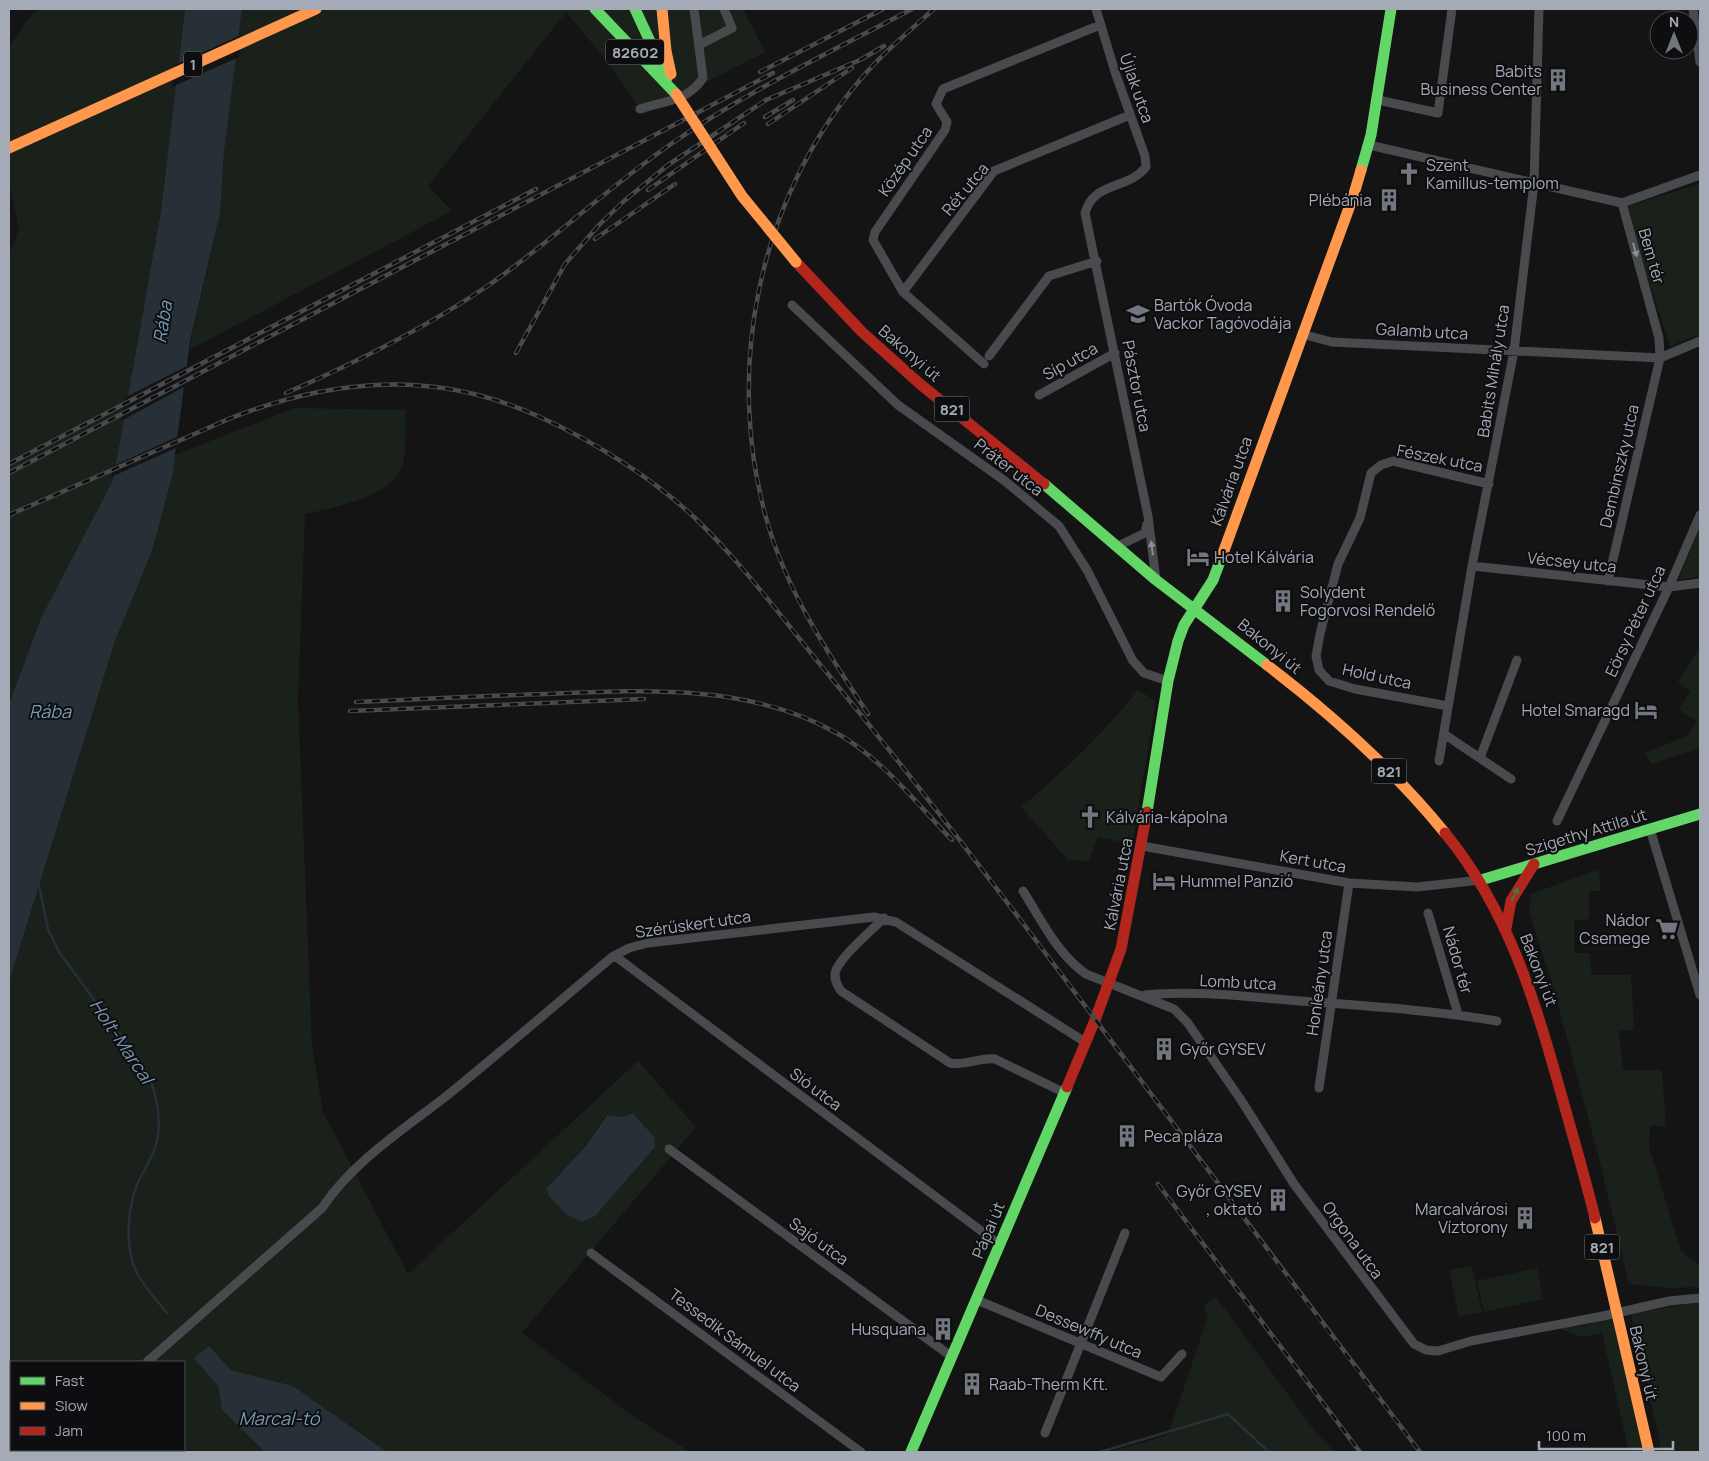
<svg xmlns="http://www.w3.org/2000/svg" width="1709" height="1461" viewBox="0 0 1709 1461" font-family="Manrope,sans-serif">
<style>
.green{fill:#1a211b;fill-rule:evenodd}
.water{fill:#273037}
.pier{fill:#141414}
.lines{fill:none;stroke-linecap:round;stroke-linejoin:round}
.stream{stroke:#273037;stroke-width:2.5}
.street{stroke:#484a4d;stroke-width:9}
.fast{stroke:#63d668;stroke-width:11}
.slow{stroke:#ff974d;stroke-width:11}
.jam{stroke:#b3261e;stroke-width:11}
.rail-casing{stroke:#484a4d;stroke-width:4.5}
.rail{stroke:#0e0e10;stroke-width:2.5;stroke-dasharray:8;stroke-linecap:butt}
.slow-bridge{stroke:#ff974d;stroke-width:11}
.oneway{fill:#888e97}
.oneway2{fill:#3d7c40}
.labels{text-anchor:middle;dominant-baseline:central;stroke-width:4;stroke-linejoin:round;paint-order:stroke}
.shield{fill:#0e0e10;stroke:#777c85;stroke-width:1}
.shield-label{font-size:15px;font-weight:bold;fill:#a4abb7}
.poi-label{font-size:16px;fill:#a4abb7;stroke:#0e0e10;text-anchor:start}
.street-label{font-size:16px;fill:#a4abb7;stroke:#0e0e10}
.water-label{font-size:18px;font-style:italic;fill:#789bb4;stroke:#0e0e10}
</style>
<rect width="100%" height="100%" fill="#141414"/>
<!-- green -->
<path class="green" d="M38,9h147l-24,202 -48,269 -72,138 -32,86v-448l10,-28 -10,-44v-137l18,-27z
M242,9h501l22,43 -121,62 -38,-54 -40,-48 -138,174 24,25 -263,139 31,-137 4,-61z
M1700,184v150l-30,12 -45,-139z
M295,408l111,2c-1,17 1,37 -3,53 -9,35 -69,44 -98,51l-7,186 14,346 11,66 85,162 230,-213 58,66 -174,206 115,86 54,33h-304l-94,-66 -62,-16 -22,-24 -14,12 23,28 4,24 43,42h-256v-470l106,-341 37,-90 20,-74 2,-22zM633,1113l13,13 -60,20 20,-31 18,2zM11,1362h173v88h-173z
M1700,526v51l-21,2z
M1700,647v101l-49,16 -6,-11 42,-17 10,-15 -18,-11 11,-19 -12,-9z
M1138,690l18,11 -24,143 -34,-7 -9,24 -21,-1 -47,-53c43,-36 82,-73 117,-117z
M1599,869l2,22h-12v28l-15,1v33h15l3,22h39l3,55 -15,1 4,39h39l4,56h-16l-1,21 32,104 19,14v22l-33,1 -38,-4 -30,-126 -47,-176 -23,-70 2,-18z
M1472,1266l10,46 -23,4 -10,-46z
M1537,1268l6,31 -59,13 -7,-31z
M1216,1297l101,137 18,18h-225l58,-17 40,-119 -4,-11z
M1700,1302v150h-38l-31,-138z
M1614,1318l34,134h-19l-27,-119 -20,4 -28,-10 26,-1z"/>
<!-- water -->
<path class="water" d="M185,9h57l-18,143 -4,61 -30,128 -18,136 -20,74 -37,90 -106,341v-278l32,-86 72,-138 48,-269z
M633,1113l21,24 1,10 -60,69 -13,6 -16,-8 -18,-19 -1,-7 39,-42 21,-31 17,2z
M209,1346l22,24 62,16 94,66h-122l-43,-42 -4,-24 -24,-28z"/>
<!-- pier -->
<path class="pier" d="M241,35l-2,22 -67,30 3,-22z
M189,365l-3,21 -65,35 5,-24z
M179,436l-1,11 -67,30 2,-11z"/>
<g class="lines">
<!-- stream -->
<path class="stream" d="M39,885l9,44 11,23 89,121c9,23 15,51 7,75 -5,15 -15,27 -20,42 -8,26 -10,58 2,83 7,14 20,27 30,40
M1100,1452l128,-38 41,38"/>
<!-- street -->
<path class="street" d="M1096,9l19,63 30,84 1,11c-18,23 -52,14 -61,46l63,303 8,64
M1693,9l7,53
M699,45l33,-17 -8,-19
M1378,100l60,13 14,-104
M640,109c24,-8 47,-7 63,-31l-9,-69
M1369,145l253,58
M1622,203l78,-28
M903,292l91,-121 136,-56
M792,305l106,100 107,76 54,45 28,44 46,91 11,12 24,8
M1302,334l30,8 328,16 40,-17
M989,356l60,-80 48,-15
M984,364l-81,-72 -30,-52 2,-8 70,-102 2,-8 -11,-18 7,-15 157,-64
M1039,395l76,-42
M1118,546l27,-13 2,-9
M1472,566l197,21 31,-4
M1608,581l52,-223 -1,-20 -37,-135
M1448,706l-93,-17 -26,-8 -10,-11 -3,-14 4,-22 18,-70 22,-46 11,-45 10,-8 12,-4 96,23
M1444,734l67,45
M1480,758l37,-98
M1439,761l33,-195 42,-215 20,-168 5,-174
M1557,821l112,-234 31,-72
M1650,829l50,166
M1142,846l207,37 68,4 64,-7
M1023,891c18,28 34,63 63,83l88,35 13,13 54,78 53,84 120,160 12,6 12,1 33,-10 132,-25 66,-15 31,-3
M1428,913l30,101
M884,918c-13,13 -40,35 -48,52 -3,8 1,15 5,21l109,72c16,3 30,-6 45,-4l68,33
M615,956l385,289
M1145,995c51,-5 104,2 155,6 66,5 132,9 197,20
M1319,1088l30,-205
M669,1149l283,208
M591,1253l270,199
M977,1300l184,77 21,-23
M147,1362l175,-154c31,-47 84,-80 127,-114 55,-45 109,-91 163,-137l17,-9 19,-5 226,-26 22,5 189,120
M1045,1433l80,-200
M84,1452l1,-2"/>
<!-- fast -->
<path class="fast" d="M595,9l81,85
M635,9l32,69
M1361,170l10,-35 20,-126
M1044,484l112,96 111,85
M1147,812l21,-131 10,-40 6,-16 29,-45 9,-24
M1481,880l219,-66
M911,1452l156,-365"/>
<!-- slow -->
<path class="slow" d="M662,9l4,42 5,23
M9,148l307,-139
M1222,556l131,-359 8,-27
M1267,665c64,49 127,105 178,168
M1595,1218l54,234"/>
<!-- jam -->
<path class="jam" d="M796,262l66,70 58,52 124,100
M1445,833c64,78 90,168 117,264 11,40 23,80 33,121
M1506,928l5,-27 23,-37
M1067,1087l28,-67 26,-71 26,-137"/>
<defs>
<path id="rail" d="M760,72l123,-63
M765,117l28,-17
M768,124l84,-56
M648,190l96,-67
M595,239l80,-55
M516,353l49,-89 34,-39 25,-24 44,-36 98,-65 94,-40 24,-14
M286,393c69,-30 136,-63 200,-106 64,-44 121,-99 185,-143 76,-53 160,-92 241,-135
M226,420c105,-42 209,-51 314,-3 53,24 113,61 156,102 48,46 89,103 132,155 66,81 131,164 194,248 133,176 264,354 398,530
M9,464l527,-275
M9,473l764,-400
M9,515l222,-97
M356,702c63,-3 126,-6 189,-8 97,-4 207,-11 295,41 44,26 76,68 112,105
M350,711l294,-12
M868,714c-40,-61 -81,-122 -101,-193 -43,-150 -9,-321 93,-441 22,-26 48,-48 74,-71
M1158,1184l202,268"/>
</defs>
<!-- rail casing -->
<use href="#rail" class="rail-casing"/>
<!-- rail -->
<use href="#rail" class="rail"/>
<!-- slow-bridge -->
<path class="slow-bridge" d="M676,94l66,102 54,66"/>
</g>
<!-- one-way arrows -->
<defs><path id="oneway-solid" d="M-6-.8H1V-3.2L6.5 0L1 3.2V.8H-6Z" transform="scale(1.25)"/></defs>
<g class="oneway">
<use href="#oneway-solid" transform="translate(1635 250) rotate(74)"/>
<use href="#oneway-solid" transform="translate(1152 548) rotate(-97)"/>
</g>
<use class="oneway2" href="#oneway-solid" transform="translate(1515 894) rotate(-63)"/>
<!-- icons -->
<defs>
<symbol id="building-bare" viewBox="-9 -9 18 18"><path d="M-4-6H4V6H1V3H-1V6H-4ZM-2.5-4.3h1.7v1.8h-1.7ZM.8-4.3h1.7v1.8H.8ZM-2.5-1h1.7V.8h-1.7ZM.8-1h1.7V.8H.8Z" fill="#72767e" stroke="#0e0e10" stroke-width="2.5" paint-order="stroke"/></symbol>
<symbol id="church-bare" viewBox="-9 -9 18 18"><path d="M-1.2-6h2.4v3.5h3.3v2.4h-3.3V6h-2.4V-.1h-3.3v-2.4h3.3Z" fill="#72767e" stroke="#0e0e10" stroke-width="2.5" paint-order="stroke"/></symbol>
<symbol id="school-bare" viewBox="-9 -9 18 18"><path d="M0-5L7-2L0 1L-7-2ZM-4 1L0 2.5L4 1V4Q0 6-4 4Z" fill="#72767e" stroke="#0e0e10" stroke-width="2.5" paint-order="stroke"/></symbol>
<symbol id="hotel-bare" viewBox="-9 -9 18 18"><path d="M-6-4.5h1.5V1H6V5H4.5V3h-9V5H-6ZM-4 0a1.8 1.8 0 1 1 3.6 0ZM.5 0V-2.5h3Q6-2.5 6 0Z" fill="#72767e" stroke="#0e0e10" stroke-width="2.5" paint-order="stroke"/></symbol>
<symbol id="supermarket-bare" viewBox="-9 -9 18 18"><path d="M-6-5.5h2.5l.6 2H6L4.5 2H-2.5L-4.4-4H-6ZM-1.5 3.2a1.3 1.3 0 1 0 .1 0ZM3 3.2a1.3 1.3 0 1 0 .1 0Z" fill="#72767e" stroke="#0e0e10" stroke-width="2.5" paint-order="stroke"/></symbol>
</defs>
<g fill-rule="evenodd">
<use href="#building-bare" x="1542" y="64" width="32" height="32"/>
<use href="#church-bare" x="1393" y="158" width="32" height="32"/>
<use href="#building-bare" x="1373" y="184" width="32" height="32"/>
<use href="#school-bare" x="1122" y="298" width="32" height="32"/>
<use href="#hotel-bare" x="1182" y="541" width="32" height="32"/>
<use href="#building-bare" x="1267" y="585" width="32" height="32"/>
<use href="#hotel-bare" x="1630" y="694" width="32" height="32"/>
<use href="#church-bare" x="1074" y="801" width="32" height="32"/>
<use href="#hotel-bare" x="1148" y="865" width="32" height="32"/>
<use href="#supermarket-bare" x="1651" y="913" width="32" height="32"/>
<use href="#building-bare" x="1148" y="1033" width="32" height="32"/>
<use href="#building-bare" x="1111" y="1120" width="32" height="32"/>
<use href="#building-bare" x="1262" y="1184" width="32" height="32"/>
<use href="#building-bare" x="1509" y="1202" width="32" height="32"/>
<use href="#building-bare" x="927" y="1313" width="32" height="32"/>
<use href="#building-bare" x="956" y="1368" width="32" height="32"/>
</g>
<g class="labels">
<!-- shield labels -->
<g class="shield">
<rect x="606" y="39.5" width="58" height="25" rx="4"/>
<rect x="184" y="51.5" width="18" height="25" rx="4"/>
<rect x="934.5" y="396.5" width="35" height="25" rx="4"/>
<rect x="1371.5" y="758.5" width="35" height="25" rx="4"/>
<rect x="1584.5" y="1234.5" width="35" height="25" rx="4"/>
</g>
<g class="shield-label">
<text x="635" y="52">82602</text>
<text x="193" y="64">1</text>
<text x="952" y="409">821</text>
<text x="1389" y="771">821</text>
<text x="1602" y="1247">821</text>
</g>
<!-- poi labels -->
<g class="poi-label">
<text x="1542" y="71" text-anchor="end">Babits<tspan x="1542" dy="18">Business Center</tspan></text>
<text x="1426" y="165">Szent<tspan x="1426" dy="18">Kamillus-templom</tspan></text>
<text x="1372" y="200" text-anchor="end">Plébánia</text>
<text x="1154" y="305">Bartók Óvoda<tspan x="1154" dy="18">Vackor Tagóvodája</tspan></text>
<text x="1214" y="557">Hotel Kálvária</text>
<text x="1300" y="592">Solydent<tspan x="1300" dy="18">Fogorvosi Rendelő</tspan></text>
<text x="1630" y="710" text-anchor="end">Hotel Smaragd</text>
<text x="1106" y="817">Kálvária-kápolna</text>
<text x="1180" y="881">Hummel Panzió</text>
<text x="1650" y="920" text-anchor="end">Nádor<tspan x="1650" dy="18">Csemege</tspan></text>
<text x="1180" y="1049">Győr GYSEV</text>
<text x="1144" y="1136">Peca pláza</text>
<text x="1262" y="1191" text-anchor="end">Győr GYSEV<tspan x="1262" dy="18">, oktató</tspan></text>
<text x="1508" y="1209" text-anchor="end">Marcalvárosi<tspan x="1508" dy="18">Víztorony</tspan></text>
<text x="926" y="1329" text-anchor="end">Husquana</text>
<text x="989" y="1384">Raab-Therm Kft.</text>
</g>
<!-- street labels -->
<g class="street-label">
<text transform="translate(1137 88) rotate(71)">Újlak utca</text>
<text transform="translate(905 161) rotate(-55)">Közép utca</text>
<text transform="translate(965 189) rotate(-50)">Rét utca</text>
<text transform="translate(1652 256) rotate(74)">Bem tér</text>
<text transform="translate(1422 331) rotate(3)">Galamb utca</text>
<text transform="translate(910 353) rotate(41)">Bakonyi út</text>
<text transform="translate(1070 361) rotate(-29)">Síp utca</text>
<text transform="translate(1493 371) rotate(-81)">Babits Mihály utca</text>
<text transform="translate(1137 386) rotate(79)">Pásztor utca</text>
<text transform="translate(1440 458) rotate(11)">Fészek utca</text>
<text transform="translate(1619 466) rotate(-77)">Dembinszky utca</text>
<text transform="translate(1009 467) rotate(38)">Práter utca</text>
<text transform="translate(1231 481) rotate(-70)">Kálvária utca</text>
<text transform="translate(1572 562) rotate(6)">Vécsey utca</text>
<text transform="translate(1635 621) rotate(-65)">Eörsy Péter utca</text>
<text transform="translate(1270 646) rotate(39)">Bakonyi út</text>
<text transform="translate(1377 676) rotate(12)">Hold utca</text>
<text transform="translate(1586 832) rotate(-17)">Szigethy Attila út</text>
<text transform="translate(1313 861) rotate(10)">Kert utca</text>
<text transform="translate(1118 884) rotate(-79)">Kálvária utca</text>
<text transform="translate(693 924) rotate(-8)">Szérűskert utca</text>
<text transform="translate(1458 960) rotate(74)">Nádor tér</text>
<text transform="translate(1539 970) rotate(69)">Bakonyi út</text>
<text transform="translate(1238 982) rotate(3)">Lomb utca</text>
<text transform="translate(1319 983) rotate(-82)">Honleány utca</text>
<text transform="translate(816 1089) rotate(37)">Sió utca</text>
<text transform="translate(988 1230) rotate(-67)">Pápai út</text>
<text transform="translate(1353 1240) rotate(54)">Orgona utca</text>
<text transform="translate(819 1241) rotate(36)">Sajó utca</text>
<text transform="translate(1089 1331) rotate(23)">Dessewffy utca</text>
<text transform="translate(735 1340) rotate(37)">Tessedik Sámuel utca</text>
<text transform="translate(1644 1363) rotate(77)">Bakonyi út</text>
</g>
<!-- water labels -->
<g class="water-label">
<text transform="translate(162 322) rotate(-81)">Rába</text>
<text x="50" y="711">Rába</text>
<text transform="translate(122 1041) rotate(56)">Holt-Marcal</text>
<text x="279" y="1418">Marcal-tó</text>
</g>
</g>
<!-- border -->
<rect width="1709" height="1461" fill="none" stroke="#a4abb7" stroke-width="20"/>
<!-- legend -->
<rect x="10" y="1361" width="175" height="90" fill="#0e0e10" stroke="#4a4d53"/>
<rect x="20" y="1377" width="25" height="8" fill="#63d668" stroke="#4a4d53"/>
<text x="55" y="1386" font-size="15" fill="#a4abb7">Fast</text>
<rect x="20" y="1402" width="25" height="8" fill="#ff974d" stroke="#4a4d53"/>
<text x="55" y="1411" font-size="15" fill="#a4abb7">Slow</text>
<rect x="20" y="1427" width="25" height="8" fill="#b3261e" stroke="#4a4d53"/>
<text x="55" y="1436" font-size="15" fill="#a4abb7">Jam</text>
<!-- north arrow -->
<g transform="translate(1674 35)"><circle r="24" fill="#0e0e10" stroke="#4a4d53"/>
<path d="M0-4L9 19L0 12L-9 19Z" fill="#72767e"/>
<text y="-8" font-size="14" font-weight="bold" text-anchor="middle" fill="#a4abb7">N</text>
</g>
<!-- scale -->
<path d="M1539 1441v8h134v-8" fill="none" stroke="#a4abb7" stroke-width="2.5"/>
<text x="1546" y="1441" font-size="15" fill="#a4abb7" stroke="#0e0e10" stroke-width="4" paint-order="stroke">100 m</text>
</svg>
